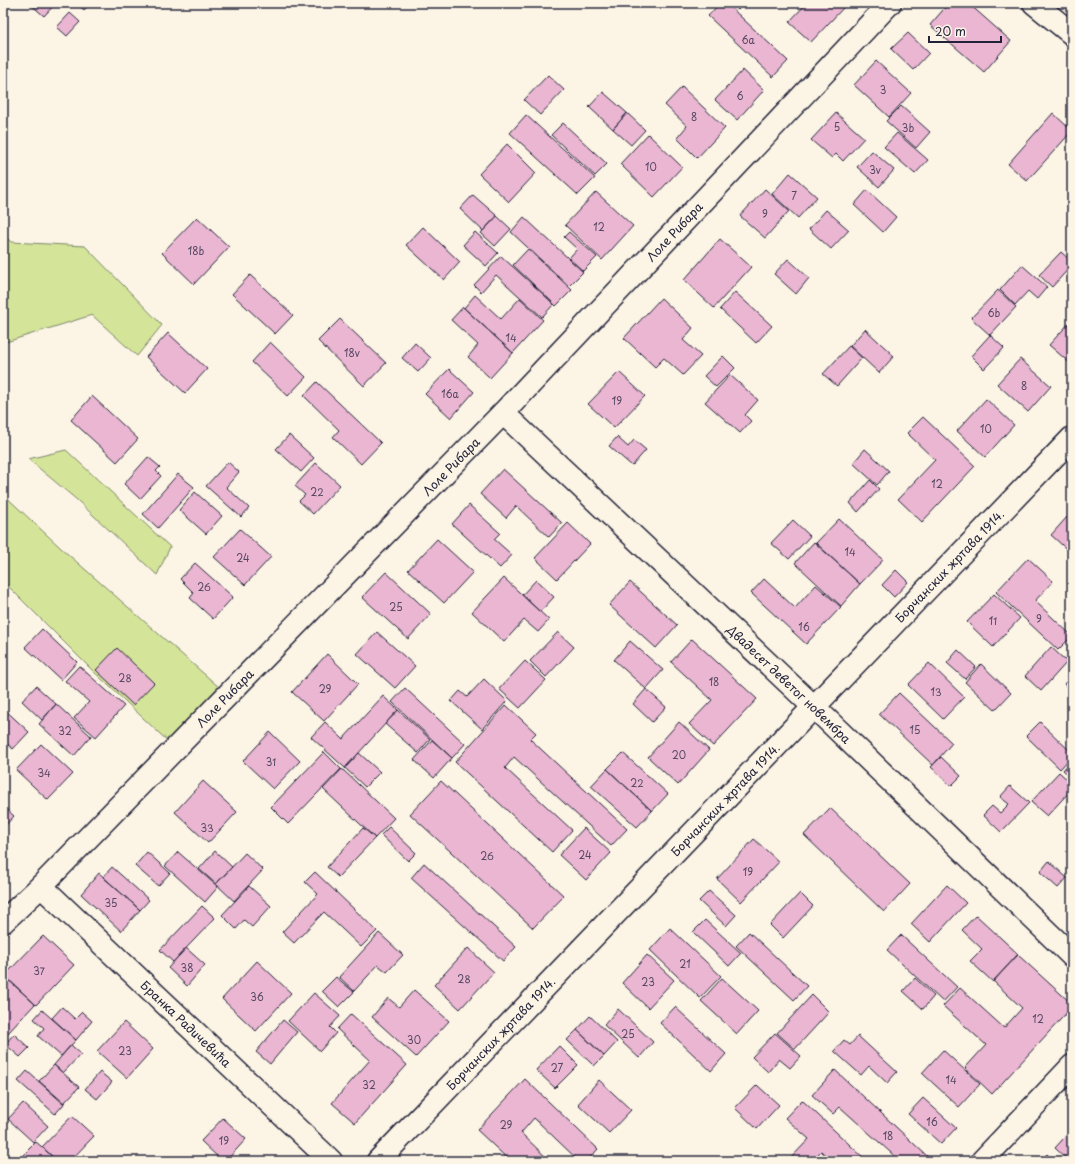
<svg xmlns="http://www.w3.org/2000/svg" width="1075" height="1164" viewBox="0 0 1075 1164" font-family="'Playpen Sans',sans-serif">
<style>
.green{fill:#d4e599;stroke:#7b846a}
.building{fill:#eab6d2;stroke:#22223b}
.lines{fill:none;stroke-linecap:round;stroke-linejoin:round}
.minor-casing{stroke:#22223b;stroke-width:25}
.minor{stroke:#fcf5e5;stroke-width:22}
.labels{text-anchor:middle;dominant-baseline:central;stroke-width:3;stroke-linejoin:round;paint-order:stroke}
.number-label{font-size:10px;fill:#544761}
.street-label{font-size:12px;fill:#22223b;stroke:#fcf5e5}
</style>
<rect width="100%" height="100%" fill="#fcf5e5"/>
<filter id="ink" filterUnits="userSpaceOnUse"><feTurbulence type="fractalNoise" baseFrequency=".025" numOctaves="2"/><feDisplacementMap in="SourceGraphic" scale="8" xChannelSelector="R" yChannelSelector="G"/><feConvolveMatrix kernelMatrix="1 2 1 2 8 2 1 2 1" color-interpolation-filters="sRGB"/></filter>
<g filter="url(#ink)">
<!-- green -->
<path class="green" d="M3,234l8,8 74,4 77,79 -25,31 -45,-41 -89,28z
M66,450l104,97 -13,28 -80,-75 -49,-41z
M3,494l59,55 166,146 -53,53 -83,-78 -89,-89z"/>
<!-- building -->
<path class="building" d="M29,3h27l-12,13z
M76,3h15l-7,7z
M720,3h6l62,58 -15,16 -65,-61z
M730,3h15l-7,7z
M807,3h34l4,3 -34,36 -22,-20z
M949,3h19l43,38 -27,31 -54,-47z
M70,13l10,9 -13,14 -10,-9z
M908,33l21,20 -16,17 -22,-21z
M876,61l35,32 -22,24 -35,-32z
M743,70l21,20 -27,30 -22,-20z
M548,75l16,15 -24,25 -16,-15z
M682,87l43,41 -28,30 -20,-20 10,-12 -22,-21z
M603,92l24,21 -14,16 -24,-22z
M901,106l29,26 -14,16 -30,-27z
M627,113l18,17 -14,15 -18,-16z
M836,113l28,25 -21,23 -7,-7 -4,4 -21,-18z
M1053,113l19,18 -45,50 -19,-17z
M526,115l69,63 -17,17 -68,-62z
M563,123l44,41 -12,12 -44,-41z
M897,133l31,27 -13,14 -31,-27z
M648,134l34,33 -28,30 -34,-33z
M507,144l29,29 -27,29 -30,-28z
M872,151l22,19 -15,17 -22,-20z
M790,173l27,24 -19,21 -26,-24z
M765,189l24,22 -24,27 -25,-22z
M867,190l29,27 -13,15 -29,-27z
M596,192l37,34 -31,34 -37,-35z
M473,195l24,21 -14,15 -23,-22z
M826,210l23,20 -18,19 -22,-20z
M497,216l14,13 -16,17 -14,-13z
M197,217l32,30 -35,37 -32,-31z
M524,217l59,55 -14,14 -58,-54z
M423,227l37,35 -16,18 -38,-35z
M475,232l23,21 -12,13 -23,-21z
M569,232l28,25 -14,14 -14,-13 8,-9 -13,-12z
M720,239l31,28 -37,41 -30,-28z
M528,249l44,41 -16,16 -43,-41z
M1061,252l11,10v3l-20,22 -13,-12z
M501,256l53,48 -12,13 -46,-42 -15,17 -7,-7z
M788,259l21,19 -13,16 -22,-20z
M1022,265l25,22 -10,12 -9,-8 -13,14 -15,-15z
M250,275l43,40 -18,19 -43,-40z
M998,290l18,17 -26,28 -19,-17z
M735,292l37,34 -16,17 -36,-34z
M475,295l26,24 19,-21 23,22 -30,33 -49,-45z
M661,298l32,30 -10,12 18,16 -18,19 -19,-17 -9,9 -31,-29z
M463,307l50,46 -23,25 -22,-21 10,-12 -27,-25z
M340,319l46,44 -22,23 -46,-45z
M1072,320v45l-23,-20z
M865,329l29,27 -15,17 -29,-27z
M168,333l39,36 -22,24 -39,-36z
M990,335l14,13 -20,21 -13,-13z
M270,342l36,35 -18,19 -36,-34z
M415,343l16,15 -13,14 -16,-14z
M849,346l13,12 -25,28 -14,-12z
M723,356l12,12 -19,19 -12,-11z
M1020,359l31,27 -23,26 -31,-28z
M449,369l25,23 -23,26 -26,-24z
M619,372l26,24 -31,32 -26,-24z
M730,375l28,25 -13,15 6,6 -11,12 -35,-31z
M317,382l64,61 -20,21 -28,-27 6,-7 -35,-34z
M92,396l46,43 -21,23 -46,-42z
M986,399l28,26 -29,32 -28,-26z
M923,417l52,49 -53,56 -24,-23 37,-39 -28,-27z
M289,435l25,23 -13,14 -25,-23z
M617,437l11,10 6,-7 12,10 -14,16 -23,-20z
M865,449l24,22 -12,14 -24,-22z
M148,457l12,10 -4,4 5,5 -21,23 -16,-15z
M228,462l11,10 -13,15 23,21 -8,9 -35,-31z
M316,463l24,22 -27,29 -14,-13 6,-6 -10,-9z
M503,469l59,54 -13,14 -33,-31 -10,12 -26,-24z
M178,474l16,13 -36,41 -15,-14z
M870,480l9,9 -21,23 -8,-9z
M195,492l27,24 -16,18 -27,-24z
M469,505l31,28 -6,6 18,16 -12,13 -48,-44z
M1067,517l5,4v33l-21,-19z
M839,519l44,41 -23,24 -44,-41z
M793,520l17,16 -21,23 -18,-16z
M568,523l22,21 -33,35 -22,-21z
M240,529l31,28 -26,28 -31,-28z
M437,539l36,33 -29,31 -36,-33z
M814,542l46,42 -19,22 -46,-43z
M1028,558l25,23 -18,20 37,35 -14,14 -62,-58z
M195,563l38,34 -20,22 -23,-21 4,-5 -14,-14z
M896,570l12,12 -14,15 -12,-12z
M386,572l45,42 -23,25 -46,-42z
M504,578l45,42 -11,12 -14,-12 -20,22 -32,-30z
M764,579l31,29 21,-23 25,22 -35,37 -55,-51z
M536,580l18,17 -14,15 -18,-17z
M630,582l47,43 -21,23 -47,-43z
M994,594l26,24 -27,29 -26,-25z
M42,629l35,33 -16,18 -36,-33z
M377,632l38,34 -20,22 -38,-34z
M558,632l16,15 -28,30 -16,-16z
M692,639l65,60 -44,47 -24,-22 23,-24 -41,-38z
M630,641l33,29 -17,19 -32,-29z
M1051,647l16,15 -26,29 -16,-15z
M117,648l37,35 -21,22 -37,-35z
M958,650l18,17 -11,12 -18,-16z
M327,654l31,30 -34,37 -32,-29z
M525,661l21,19 -26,28 -21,-19z
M929,663l35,34 -21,22 -35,-34z
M981,664l30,29 -16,17 -30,-28z
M79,666l45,40 -28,31 -22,-19 15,-16 -24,-21z
M1072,675v17l-8,-8z
M484,679l23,22 -25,28 -31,-28 9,-10 7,6z
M36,686l20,18 -14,16 -20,-19z
M405,688l60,56 -13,14 -60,-56z
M646,689l20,18 -14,15 -19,-18z
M899,693l53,50 -19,22 -54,-51z
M383,696l15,14 -53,58 -34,-31 14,-15 18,17z
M56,704l35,32 -17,20 -35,-32z
M506,705l30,28 -6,6 97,90 -16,17 -97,-89 -9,11 67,62 -20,22 -97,-90z
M3,708l26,24 -16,17 -10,-9z
M398,710l32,29 -12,14 -33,-29z
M679,722l30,28 -31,35 -30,-28z
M1040,722l32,31v3l-12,13 -34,-33z
M270,732l30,29 -27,28 -30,-28z
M432,740l20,18 -18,20 -20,-18z
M41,744l32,30 -25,26 -32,-30z
M324,752l17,17 -53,55 -17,-17z
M359,753l21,19 -15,15 -20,-19z
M623,753l45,41 -16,17 -45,-42z
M941,757l20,19 -10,10 -20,-19z
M1072,760v18l-9,-8z
M342,769l52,49 -19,20 -52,-49z
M607,769l45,42 -15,16 -46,-41z
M1059,772l13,12v5l-25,27 -16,-14z
M203,781l34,31 -29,31 -33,-31z
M441,781l123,115 -31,32 -123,-114z
M1010,786l19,17 -28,29 -18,-17 9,-9 8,7 9,-9 -9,-7z
M3,806l11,10 -11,12z
M830,808l80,76 -26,28 -80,-77z
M389,827l27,26 -8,8 -27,-26z
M363,828l12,10 -37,39 -11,-10z
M584,828l27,25 -25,27 -27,-25z
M754,839l25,23 -38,40 -24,-23z
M215,851l17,16 -16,17 -17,-15z
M147,852l23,21 -12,13 -23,-20z
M178,852l40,35 -13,15 -40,-36z
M245,853l18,17 -29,31 -18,-17z
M1049,861l18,17 -9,10 -18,-16z
M424,863l92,84 -13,14 -92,-83z
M112,867l37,33 -9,10 -37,-33z
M315,872l62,59 -16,16 -37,-35 -30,31 -12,-11 36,-38 -13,-12z
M99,873l41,37 -19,21 -40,-37z
M947,885l19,18 -36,39 -19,-18z
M249,886l22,20 -19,21 -8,-7 -8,9 -14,-14z
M709,891l27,24 -10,11 -27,-25z
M800,893l13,13 -30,32 -13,-13z
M202,906l13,12 -42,44 -13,-12z
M976,915l42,39 -25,28 -23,-21 12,-12 -20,-19z
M705,920l36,33 -12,13 -36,-34z
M670,928l51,48 -21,22 -50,-48z
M749,932l58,54 -13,14 -58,-54z
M379,933l24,22 -16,17 -9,-7 -24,26 -15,-14z
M901,935l56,52 -14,15 -56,-52z
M43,936l31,29 -38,40 -32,-29z
M186,948l19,17 -18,21 -19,-18z
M468,948l26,24 -34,37 -26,-24z
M647,955l27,25 -26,28 -26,-25z
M1018,955l54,49v3l-80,87 -27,-26 21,-23 -43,-39 17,-18 44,40 18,-20 -29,-27z
M257,961l34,32 -35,38 -34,-32z
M336,977l18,15 -15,15 -17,-16z
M7,978l28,26 -27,29 -5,-5v-45z
M722,978l36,33 -21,23 -36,-33z
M915,978l19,18 -11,13 -20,-18z
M414,990l35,31 -33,36 -44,-40 16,-19 11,9z
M314,993l26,23 -10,11 6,6 -16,18 -32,-30z
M812,995l17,17 -34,37 -18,-16z
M62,1007l13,12 7,-7 10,9 -16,19 -24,-22z
M675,1007l51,47 -15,17 -51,-48z
M618,1009l35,33 -14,16 -35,-33z
M42,1010l34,30 -15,16 -23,-20 6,-8 -10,-9z
M351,1014l56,51 -52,58 -23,-20 38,-43 -33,-31z
M590,1016l27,26 -13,14 -27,-26z
M283,1020l14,12 -27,32 -14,-12z
M124,1022l29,27 -26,29 -30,-27z
M577,1030l27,26 -10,10 -27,-26z
M775,1033l26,23 -11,12 -11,-9 -11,13 -16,-15z
M14,1034l15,14 -9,9 -15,-13z
M858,1036l39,36 -10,11 -18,-17 -8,9 -27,-24 10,-11 6,5z
M71,1045l10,9 -18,19 -9,-8z
M559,1046l19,19 -23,23 -19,-18z
M943,1050l37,34 -21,23 -37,-34z
M54,1065l25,22 -15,16 -25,-22z
M835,1070l92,86 -5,5h-22l-60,-54 -7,7 -21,-19z
M27,1071l37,33 -9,10 -37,-33z
M100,1072l12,10 -15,17 -12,-10z
M525,1079l73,70 -11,12h-8l-45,-43 -13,15 29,28h-40l-33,-31z
M599,1080l32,30 -22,23 -31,-29z
M757,1085l22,20 -22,24 -22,-21z
M923,1098l33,30 -15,16 -33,-30z
M802,1100l65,61h-35l-11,-10 -9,10h-24l21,-22 -24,-21z
M23,1103l25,23 -15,16 -25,-23z
M72,1116l22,20 -24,25h-13l-15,-14z
M223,1118l23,21 -20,22h-4l-21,-20z
M1072,1129v32h-3l-14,-13z
M36,1142l6,5 15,14h-35l-2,-3z
M1047,1154l7,7h-14z"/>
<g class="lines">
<defs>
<g id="minor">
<path d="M1034,3l38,31"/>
<path id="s1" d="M503,413l311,294 258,249"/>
<path id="s2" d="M41,886l290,275"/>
<path id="s3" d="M3,922l38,-36 462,-473 387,-410"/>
<path id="s4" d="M378,1161l694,-723"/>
<path d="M982,1161l90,-95"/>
</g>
</defs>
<!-- minor casing -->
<use href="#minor" class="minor-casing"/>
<!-- minor -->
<use href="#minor" class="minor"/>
</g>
</g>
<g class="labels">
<!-- number labels -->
<g class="number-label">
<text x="748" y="39">6a</text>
<text x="883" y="89">3</text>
<text x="740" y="95">6</text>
<text x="694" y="116">8</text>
<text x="837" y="126">5</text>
<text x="908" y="127">3b</text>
<text x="651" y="166">10</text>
<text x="875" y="169">3v</text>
<text x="794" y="195">7</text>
<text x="765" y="213">9</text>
<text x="599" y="226">12</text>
<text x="196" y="250">18b</text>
<text x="994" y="312">6b</text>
<text x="511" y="337">14</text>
<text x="352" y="352">18v</text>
<text x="1024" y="385">8</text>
<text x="450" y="393">16a</text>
<text x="617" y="400">19</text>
<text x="986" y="428">10</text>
<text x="937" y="483">12</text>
<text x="317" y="491">22</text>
<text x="850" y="551">14</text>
<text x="243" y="557">24</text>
<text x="204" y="586">26</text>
<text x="396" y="606">25</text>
<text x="1039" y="618">9</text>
<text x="993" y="620">11</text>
<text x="804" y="626">16</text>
<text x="125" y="677">28</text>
<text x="714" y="681">18</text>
<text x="325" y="688">29</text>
<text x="936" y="691">13</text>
<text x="915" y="729">15</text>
<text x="65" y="730">32</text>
<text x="679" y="754">20</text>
<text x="271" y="761">31</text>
<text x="44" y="772">34</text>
<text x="637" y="782">22</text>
<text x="207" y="827">33</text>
<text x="585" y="854">24</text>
<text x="487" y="855">26</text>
<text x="748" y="871">19</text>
<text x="111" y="902">35</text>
<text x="685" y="963">21</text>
<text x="187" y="967">38</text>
<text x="39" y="970">37</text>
<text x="464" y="978">28</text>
<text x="648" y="981">23</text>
<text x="257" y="996">36</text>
<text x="1038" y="1018">12</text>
<text x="628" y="1033">25</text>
<text x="414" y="1039">30</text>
<text x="125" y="1050">23</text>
<text x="557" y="1067">27</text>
<text x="951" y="1079">14</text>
<text x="369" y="1084">32</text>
<text x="932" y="1121">16</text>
<text x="506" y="1124">29</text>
<text x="888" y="1135">18</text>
<text x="224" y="1140">19</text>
</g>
<!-- street labels -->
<g class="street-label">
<text stroke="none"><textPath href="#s3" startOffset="963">Лоле Рибара</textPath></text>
<text stroke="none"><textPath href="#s3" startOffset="639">Лоле Рибара</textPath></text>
<text stroke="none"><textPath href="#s4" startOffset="825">Борчанских жртава 1914.</textPath></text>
<text stroke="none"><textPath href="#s1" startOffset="394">Двадесет деветог новембра</textPath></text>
<text stroke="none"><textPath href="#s3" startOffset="315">Лоле Рибара</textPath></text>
<text stroke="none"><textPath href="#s4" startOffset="501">Борчанских жртава 1914.</textPath></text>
<text stroke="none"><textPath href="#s2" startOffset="200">Бранка Радичевића</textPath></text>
<text stroke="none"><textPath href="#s4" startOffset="177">Борчанских жртава 1914.</textPath></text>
</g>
</g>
<!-- margin -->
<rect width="1075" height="1164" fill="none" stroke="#fcf5e5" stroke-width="16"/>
<rect x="8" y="8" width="1059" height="1148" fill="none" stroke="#22223b" stroke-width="1.5" filter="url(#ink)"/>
<!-- scale -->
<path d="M929 36v6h72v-6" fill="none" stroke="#22223b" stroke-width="2"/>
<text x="935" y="36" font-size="12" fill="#22223b" stroke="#fcf5e5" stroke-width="3" paint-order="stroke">20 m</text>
</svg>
